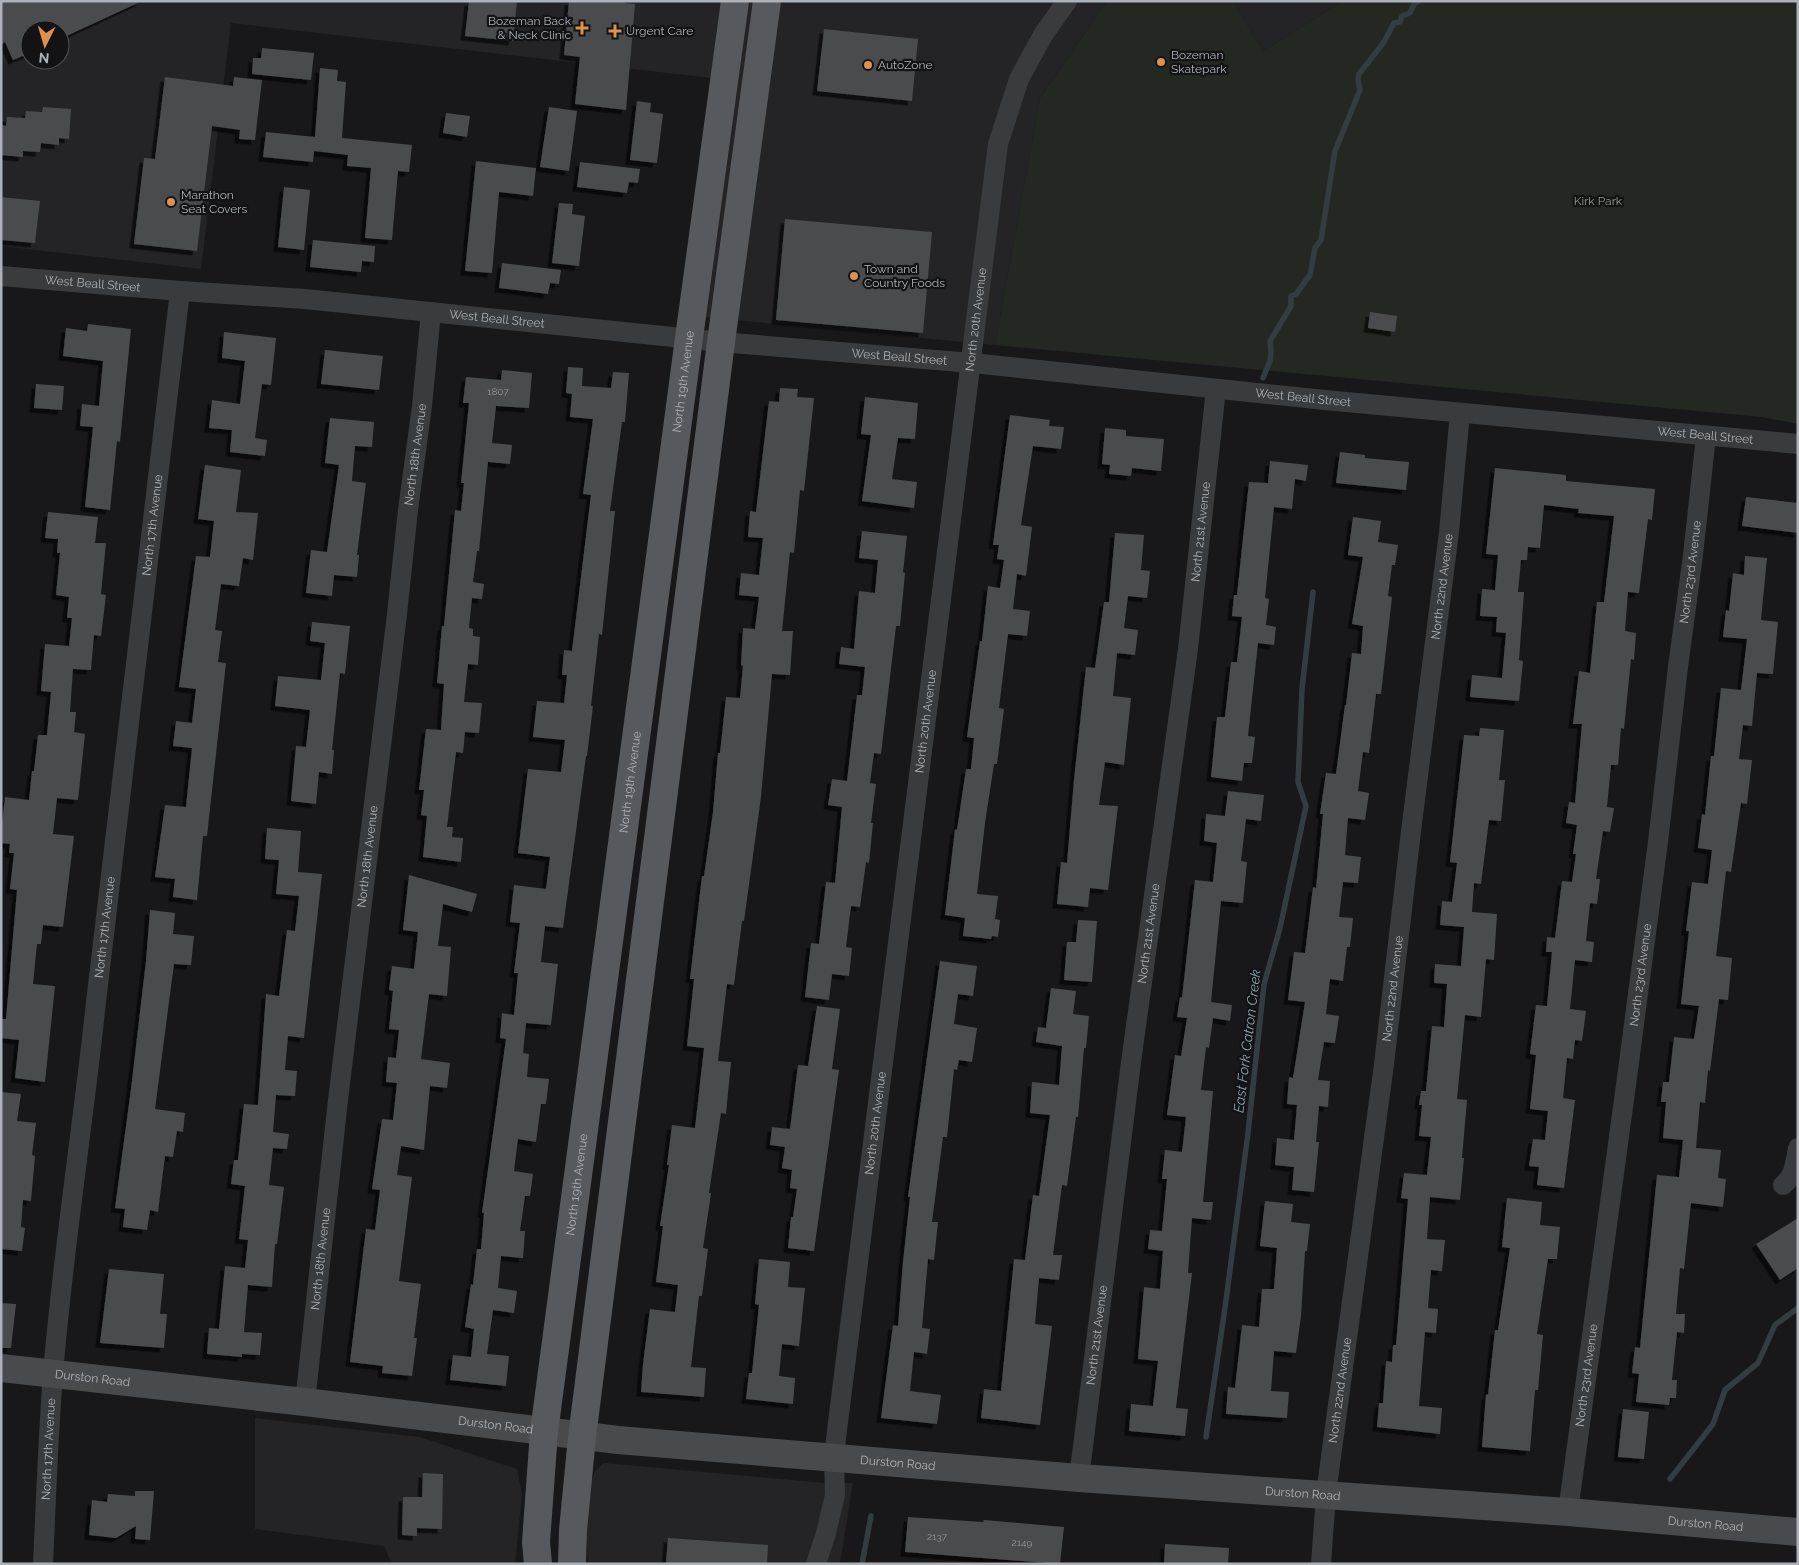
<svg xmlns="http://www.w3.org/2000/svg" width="1799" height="1565" viewBox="0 0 1799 1565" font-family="Raleway,sans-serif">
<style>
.built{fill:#242426;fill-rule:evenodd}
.green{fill:#232922}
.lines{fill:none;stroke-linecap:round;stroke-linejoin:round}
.stream{stroke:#333d41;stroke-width:5.5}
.building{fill:#4a4b4e;filter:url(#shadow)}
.minor{stroke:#393b3e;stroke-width:20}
.secondary{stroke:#484a4e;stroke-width:28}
.primary{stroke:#56595d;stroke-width:28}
.poi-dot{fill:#de914c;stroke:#131315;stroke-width:2}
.labels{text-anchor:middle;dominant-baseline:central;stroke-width:4.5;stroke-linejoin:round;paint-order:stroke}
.number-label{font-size:10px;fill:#94989e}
.poi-label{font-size:12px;fill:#acb2b8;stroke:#131315;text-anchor:start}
.park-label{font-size:12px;fill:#88a185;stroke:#131315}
.street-label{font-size:12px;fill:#acb2b8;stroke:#131315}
.water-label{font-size:14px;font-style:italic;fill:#87a4af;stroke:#131315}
</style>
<defs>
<filter id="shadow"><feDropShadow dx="-4.5" dy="4.5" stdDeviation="0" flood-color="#0009"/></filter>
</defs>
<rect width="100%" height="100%" fill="#18181a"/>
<!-- built -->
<path class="built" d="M1,1h1106l-67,97 -45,247 -292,-28 35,-236 -507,-58 -30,246 -200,-23zM30,30h30v30h-30z
M1233,1h110l-80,50z
M255,1418l165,19 97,32 5,25 -7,70h-123l-8,-18 -129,-17z
M604,1463l220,20h29l-13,81h-252l-3,-66 10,-27z"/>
<!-- green -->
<path class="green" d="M1107,1h126l30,50 80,-50h455v423l-36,-7 -767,-72 45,-247z"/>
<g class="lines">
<!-- stream -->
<path class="stream" d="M1263,378l7,-17 1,-9 -1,-11 21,-35v-10l5,-2 14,-19 5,-27 6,-8 14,-89 25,-61 -2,-10 1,-6 25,-32 10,-19 6,-1 2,-6 8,-3 4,-9 5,-3
M1206,1437l19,-129 23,-175 16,-149 16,-56 26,-122 -8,-24 4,-93 11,-97
M1670,1479l43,-55 12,-34 33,-27 17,-38 23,-17
M862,1564l9,-48"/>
</g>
<!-- building -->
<path class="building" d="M1,1h141l-82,38v-9h-30v23l-17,7 -8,-18 -4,2z
M469,1h48l-4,40 -48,-5z
M569,1h56v2l10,1 -9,106 -51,-6 5,-47 -16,-2z
M824,29l94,10 -6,62 -95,-10z
M262,48l52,5 -3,27 -59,-6 1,-16h8z
M320,68l18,2 -1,11 9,1 -4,56 70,7 -3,27 -11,-1 -6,69 -27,-2 6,-70 -24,-2 1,-11 -34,-4 -1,11 -50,-5 3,-25 49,5z
M165,77l68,9 1,-9 28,3 -7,60 -16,-1 1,-9 -28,-4 -15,125 -63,-7 10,-86 11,1z
M637,101l14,2 -1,9 13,2 -6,49 -27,-3z
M43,107l28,2 -2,30 -10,-1v7l-18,-2 -1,9 -17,-1v6l-22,-2v-30l5,1 1,-9 18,1 1,-7 16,1z
M549,107l28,4 -8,60 -29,-4z
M446,113l24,3 -3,21 -24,-4z
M476,161l60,7 -3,28 -34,-4 -7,81 -27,-2z
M580,162l60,7 -2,14 -9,-1 -2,11 -50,-6z
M284,187l26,3 -6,60 -26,-3z
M1,197l39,4 -5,42 -34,-3z
M559,203l14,1 -1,10 13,2 -6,50 -27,-3z
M785,219l147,13 -9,101 -147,-13z
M313,240l62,6 -1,16 -12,-1 -1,11 -51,-5z
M502,263l59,7 -2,14 -9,-1 -2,11 -49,-6z
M1370,312l27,4 -2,16 -27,-4z
M88,324l43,5 -11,113 -3,-1 -7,69 -25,-3 8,-80 -13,-1 2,-22 17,2 4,-45 -40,-5 3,-28 21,3z
M224,332l52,6 -5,47 -9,-1 -7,54 12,2 -2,16 -35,-4 2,-22 -23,-2 3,-28 28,4 5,-43 -23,-3z
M325,350l58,6 -4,34 -58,-6z
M568,367l15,1 -1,18 29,2 2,-16 16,1 -4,49h-3l-12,89h5l-13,124 -3,-1 -8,72h2l-6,50h-1l-23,172 -18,-2 -4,36 17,2 -7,61 -25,-2 -3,30 6,1 -2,23 22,2 -3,25h-5l-5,38 -18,-3 -4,32 19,3 -3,22h-5l-5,35h5l-2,27 -22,-2 -3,32 19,3 -3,22 -21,-3 -6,44 22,2 -3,30 -56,-6 3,-25 18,2 3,-28 -9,-2 6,-43 2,1 4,-36h4l3,-36h-2l24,-174 -6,-1 2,-25 12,2 4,-42h-4l6,-50 -10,-1 4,-37 32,4 4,-32 -32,-4 10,-84 33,3 4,-32 -32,-3 4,-36 27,2 3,-28h-5l2,-25 8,1 19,-156 -8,-1 10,-75 -23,-2 2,-23 -6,-1z
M502,370l30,3 -3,35 -33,-2 -4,37 20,2 -2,19 -22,-2 -9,89h-2l-4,31 11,2 -2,15 -10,-1 -3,30 4,1v7l7,1 -2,28 -10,-1 -4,38 18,1 -3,30 -14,-1 -2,21 -7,-1 -9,75h6l-1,10 11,1 -2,24 -38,-5 4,-41 -6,-1 3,-25h-5l7,-61 15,1 3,-46 -7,-1 5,-57h2l11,-116 6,1 3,-28h-3l8,-80h-6l3,-26 35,3z
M36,384l28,2 -2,24 -28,-2z
M780,388l18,1 -1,8 17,1 -10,93 -4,-1 -6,63 -4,-1 -8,79h11l-3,44 -18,-1 -11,123 -17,124h-2l-8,64 -7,-1 -9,77 13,1 -5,52 -5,-1 -12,80h2l-8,55 5,1 -6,47h-3l-8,71 15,1 -2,29 -63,-5 2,-28 7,-55 25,3 3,-27 -22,-3 7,-56h-3l9,-61h-2l5,-40 23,3 9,-80 -17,-2 7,-67h-4l12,-103h2l9,-64 5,-59h2l6,-56 14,1 3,-32 -2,-1 2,-37 12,1 4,-32 -20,-2 2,-22 18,2 4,-37 -15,-1 2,-26 6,1 13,-111 10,1z
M865,397l53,6 -3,36 -17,-1 -6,41 25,3 -3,26 -52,-7 9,-66 -10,-1z
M1010,415l40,5 -1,6 15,1 -3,22 -28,-3 -12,79 11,2 -6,49 -9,-2 -4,35 17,2 -3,25 -19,-2 -9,74 5,1 -7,55h-3l-9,59 -8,71 21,2 -3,23 5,1 -2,17 -6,-1 -1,3 -28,-3 2,-18 -20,-3 10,-86 2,1 9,-61h5l3,-31 -7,-1 13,-96h2l6,-55 12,2 4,-28 -7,-1 2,-14h-6z
M330,418l44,4 -2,25 -17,-1 -3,35 14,2 -9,72h2l-2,22 -23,-2 -2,21 -26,-3 5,-43 16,2 12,-87 -14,-2z
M1105,428l21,2v6l38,3 -3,32 -29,-3 -1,8 -22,-2 1,-9 -8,-1z
M1340,452l25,3v3l44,4 -3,28 -70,-7z
M1270,461l38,4 -2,16 -11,-2 -3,30 -18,-2 -9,91 4,1 -3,26 10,2 -2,18 -16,-2 -10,93 7,1 -3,26h-8l-2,18 -31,-4 6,-60h8l6,-55h6l5,-45 -10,-1 2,-21h3l12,-113 19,1z
M205,465l36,5 -5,42 22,1 -5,47 -10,-2 -4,28 -18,-2 -6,46 7,1 -4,31 8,1 -19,173h-4l-6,64 -24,-3 2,-18 -20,-2 10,-72 21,2 6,-59 -19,-2 3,-25 16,2 4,-34 -17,-2 17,-131 14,1 4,-36 -16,-2z
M1495,468l71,7v6l89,8 -3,31 -4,-1 -9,74 -11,-1 -3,39 11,2 -2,27 -3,-1 -7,70 -3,-1 -3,37h-7l-4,42 7,1 -4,24 -7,-1 -7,48h4l-3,25 -7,-1 -4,38 8,1 -2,20 -17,-2 -5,49 16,2 -4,30 -7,-1 -2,19 -6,-1 -4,40 12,2 -11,88 -27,-3 2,-18 -10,-1 4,-27 12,1 3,-29 -18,-2 6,-54 -6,-1 6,-49 11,1 5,-54h-6l1,-15 8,1 7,-57 10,1 4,-28h-3l4,-29 -11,-2 3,-21 6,1 7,-79h-9l6,-53 11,2 7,-71h7l10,-86 -36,-3 1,-4 -35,-4 -4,43 -12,-1 -1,13h-6l-3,32h6l-5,68 4,1 -4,40 -49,-4 2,-22 30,3 4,-45 -10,-1 1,-15 -17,-1 2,-27 13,1 3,-35 -12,-1z
M1746,497l52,6v30l-56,-7z
M48,512l50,5 -3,26h11l-5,51 5,1 -5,41 -7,-1 -3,35 -18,-1 -3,43h6l-2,20 11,2 -7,66 -21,-2 -4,36 21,2 -11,91 -20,-2 -2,19h-4l-4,40 22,2 -10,96 -30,-4 4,-38 -18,-2v-19h5l11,-129 -7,-1 4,-36h-5l1,-9 -9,-1v-10l4,-36 24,3 3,-29h2l4,-36h9l4,-43 -10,-1 4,-47 24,2 3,-28h-5l2,-21 -13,-2 4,-42h-3l1,-14 -13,-1z
M1353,517l28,4 -3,21 20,3 -3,20h-3l-4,31 4,1 -11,97h-5l-7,59 -6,-1 -5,39 11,2 -4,27 -17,-2 -3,37 16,2 -3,26 -15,-1 -4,35 14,1 -3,29h-3l-4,34 -13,-2 -4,35 13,2 -4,27 -11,-1 -6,38 12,1 -2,26 -9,-1 -3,36h3l-5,50 -22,-2 2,-23 -19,-2 2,-27 17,2 3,-35 -10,-1 2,-27 4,1 12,-76 -17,-2 6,-48 11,1 8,-66 3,1 7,-74h-3l6,-41 10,1 9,-69h1l6,-52 9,1 2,-28 -11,-2 11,-67 -15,-2z
M862,531l45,5 -4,36 2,1 -5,53h-4l-15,128 -7,-1 -4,30 6,1 -5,39h2l-4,40 -3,-1 -6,45 -9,-1 -5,41 6,1 -3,28 -17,-2 -3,26 -24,-3 6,-54 8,1 7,-62 9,1 7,-76 -14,-2 4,-26 15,2 10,-86h5l3,-28 -26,-3 2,-17 13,2 5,-58 16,2 3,-33 -19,-2z
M1115,533l29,2 -3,35 9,1 -3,27 -19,-2 -4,32 14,2 -3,25 -18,-2 -4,43 18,2 -7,67 -19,-3 -6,43 19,1 -10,84 -18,-2 -2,19 -31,-3 4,-42 6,1 7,-83 12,-113 9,1 9,-66h5z
M1745,556l22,2 -6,62 17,2 -5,52 -16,-1 -5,53 -9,-1 -4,34 13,1 -5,44 -6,-1 -10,69 -5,-1 -10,85 16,2 -4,42 -9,-1 -9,72 -2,-1 -3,33 -5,-1 -4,46 25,2 -3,28 8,1 -3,28 -32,-4 -7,66 -4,-1 -4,46h9l-1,19 -7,-1 -5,48h5l-1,18h-6l-1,7 -33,-3 3,-28 -7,-1 3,-26 5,1 17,-173 22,2 4,-37 -20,-2 3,-36h-5l2,-20h6l5,-45 20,2 5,-33 -18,-2 8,-73h-3l6,-49 16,2 4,-34 -14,-2 4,-34 3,1 6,-59h3l7,-68 20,2 6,-51 -24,-2 3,-27 3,1 4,-38 11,2z
M312,622l38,4 -5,48 -5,-1 -8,77h2l-2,24 -13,-2 -3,32 -25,-3 5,-55 10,1 4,-37 -35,-4 3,-30 43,4 4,-37 -15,-2z
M1480,728l24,2 -5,50h6l-4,41 -12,-1 -8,64 -7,-1 -2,29 25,2 -3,46 -8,-1 -5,58 -16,-2 -8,84 10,1 -5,58h2l-4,42 -30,-3 -3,42 18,1 -3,31 -11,-1 -3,38 10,1 -2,24 -11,-1 -6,74 23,2 -2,26 -63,-7 2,-24h4l3,-42 6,1 1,-17h3l12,-146 -7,-1 3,-25 23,2 4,-38 -12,-1 3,-31h-3l2,-14h5l6,-65 12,1 3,-43 -13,-1 1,-19 26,2 3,-39 -24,-2 2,-24 10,1 5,-39 -7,-1 14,-127 15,1z
M1228,791l36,4 -3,26 -15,-2 -5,42 6,1 -4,41 -22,-2 -10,101 21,3 -2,16 -17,-3 -4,30 -3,-1 -5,43 12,1 -10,111h10l-2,18 -19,-2 -4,55h4l-16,135 12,1 -3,27 -56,-5 2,-27 22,2 5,-45 -20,-2 6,-72 16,2 3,-38 -15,-2 2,-19 12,1 5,-52h-5l3,-29 17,2 4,-35 -19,-2 8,-60 6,1 6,-38 -10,-1 3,-20 2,1 13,-118 18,2 4,-39 -13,-2 2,-27 19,2z
M267,828l34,3 -3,41 24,2 -18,164 -16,-2 -3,34 12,1 -2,25 -19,-1 -3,37 16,2 -2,15 -14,-1 -4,37 15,2 -7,57h-2l-3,43 -24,-2 -4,47 18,1 -2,22 -18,-1v3l-35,-3 2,-26 10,1 6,-63 20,2 3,-28 -9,-1 6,-53 -14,-2 3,-24h4l6,-56 14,1 8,-111 13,2 8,-66 8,1 4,-35 -23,-2 3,-34 -14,-1z
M409,875l68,19 -5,18 -29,-8 -5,42 13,1 -4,49 -18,-2 -8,65 29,4 -3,25 -17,-2 -6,64 -23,-4 -4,29 15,2 -13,104 22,3 -7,54h3l-5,38 -30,-3 1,-7 -33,-4 16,-133 9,1 5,-40 -8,-1 10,-70 11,1 4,-37 -11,-1 2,-25 8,1 3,-28 -10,-1 4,-38 -4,-1 3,-24 22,3 4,-37 -15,-2z
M150,910l25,3 -2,21 21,2 -3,29 -17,-1 -19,145 30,4 -2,19 -6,-1 -4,26 -8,-1 -7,56 -8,-2 -3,20 -24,-3 2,-18 -10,-1 16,-119 15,-128z
M1078,920l19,1 -5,61 -28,-2 3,-38h9z
M940,961l37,5 -4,30 -15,-2 -4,30 23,4 -5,34 -13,-2 -2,10 -3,-1 -7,68h-4l-11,85h6l-4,38 -6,-1 -6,69 8,1 -3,25 -13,-2 -4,39 31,4 -4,29 -56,-6 12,-93 5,1 5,-64 7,-65h-2z
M1051,988l25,3 -3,23 16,2 -3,32h-2l-6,69h-2l-9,69 -5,-1 -9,70h9l-3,25 -20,-2 -4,46 17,2 -12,99 -59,-7 3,-29 17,2 13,-132 11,1 8,-65 6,1 11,-81 -20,-2 2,-31 27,3 3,-39 -26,-4 2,-15 8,1z
M817,1006l23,3 -8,60 7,1 -25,181 -26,-3 3,-31h2l4,-28 -7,-1 2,-18 -10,-2 3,-21 -15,-2 2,-18 18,2 8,-64 10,1z
M1,1092l20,2 -4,27 19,2 -4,32 3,1 -4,45 -8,-1 -2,27 4,1 -3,23 -21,-2z
M1507,1198l35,4 -2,23 20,2 -3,32h-9l-11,75 6,1 -5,55h-3l-5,61 -48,-4 4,-53 2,1 7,-65h3l12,-82 -8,-1z
M1265,1201l28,3 -2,18 19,2 -3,27h-2l-4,65 -5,37 -22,-2 -3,40 18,1 -2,26 -61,-4 2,-27 7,1 7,-63 17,2 3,-38h12l3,-41 -17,-2z
M1798,1218v50l-18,12 -24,-36z
M759,1259l31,3 -2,25 17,1 -6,58 -17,-2 -3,32 16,2 -2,26 -47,-5 3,-26h3l7,-68 -4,-1z
M109,1269l55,5 -4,40h7l-3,34 -64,-5z
M1,1303l15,1 -5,44h-10z
M1623,1409l26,3 -5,47 -26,-2z
M423,1473l20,1 -1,55 -25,-1v8l-15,-1 1,-38h19z
M135,1491h19l-4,49 -15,-1 1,-13 -20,12 -27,-3 3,-35 15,2 1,-8 27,2z
M908,1517l75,5 1,-2 80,7 -4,37 -155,-12z
M668,1538l100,7 -1,19 -101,-1z
M1165,1544l64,4 -1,16h-64z"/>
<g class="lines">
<!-- minor -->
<g class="minor">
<path id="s1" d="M1,276l179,15 125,8 416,43 251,21 353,37 473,44"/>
<path d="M1783,1185c12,-9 12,-23 15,-37"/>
<path id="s2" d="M305,1402l33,-302 59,-486 11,-104 14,-104 9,-94"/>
<path id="s3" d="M1079,1478l52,-416 57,-413 28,-260"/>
<path id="s4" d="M1568,1512l58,-427 32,-243 20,-175 15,-112 13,-119"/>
<path id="s5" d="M43,1564c3,-63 5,-127 10,-190 10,-124 30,-248 43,-372l84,-711"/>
<path id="s6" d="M816,1564l10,-31 9,-38 -1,-37 3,-28 161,-1286 21,-65 24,-44 24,-34"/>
<path id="s7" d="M1321,1564l5,-70 58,-430 28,-241 37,-291 11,-119"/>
</g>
<!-- secondary -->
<path class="secondary" id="s8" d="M1,1368l304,34 313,38 461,38 489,34 230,20"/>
<!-- primary -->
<g class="primary">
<path id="s9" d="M538,1564l-2,-22 8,-110 145,-1094 46,-337"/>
<path d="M572,1564l1,-34 9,-93 139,-1095 46,-341"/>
</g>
</g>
<!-- markers -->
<g class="poi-dot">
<path d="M579.5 20.5h5v5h5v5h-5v5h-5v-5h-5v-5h5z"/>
<path d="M612.5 23.5h5v5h5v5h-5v5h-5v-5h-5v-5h5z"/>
<circle cx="1161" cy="62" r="5"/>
<circle cx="868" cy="65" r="5"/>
<circle cx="171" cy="202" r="5"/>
<circle cx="854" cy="276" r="5"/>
</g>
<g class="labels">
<!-- number labels -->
<g class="number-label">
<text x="498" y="391">1807</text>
<text x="937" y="1536">2137</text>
<text x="1022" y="1542">2149</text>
</g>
<!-- poi labels -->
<g class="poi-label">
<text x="571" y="21" text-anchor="end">Bozeman Back<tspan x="571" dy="14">&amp; Neck Clinic</tspan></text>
<text x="626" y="31">Urgent Care</text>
<text x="1171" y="55">Bozeman<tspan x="1171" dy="14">Skatepark</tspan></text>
<text x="878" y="65">AutoZone</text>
<text x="181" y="195">Marathon<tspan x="181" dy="14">Seat Covers</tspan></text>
<text x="864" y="269">Town and<tspan x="864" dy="14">Country Foods</tspan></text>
</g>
<!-- park labels -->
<g class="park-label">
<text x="1598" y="201">Kirk Park</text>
</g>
<!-- street labels -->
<g class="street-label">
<text stroke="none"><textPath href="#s1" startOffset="92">West Beall Street</textPath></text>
<text stroke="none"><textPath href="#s1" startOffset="498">West Beall Street</textPath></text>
<text stroke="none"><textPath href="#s6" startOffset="1256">North 20th Avenue</textPath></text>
<text stroke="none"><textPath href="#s1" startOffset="902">West Beall Street</textPath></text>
<text stroke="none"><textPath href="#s9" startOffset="1192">North 19th Avenue</textPath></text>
<text stroke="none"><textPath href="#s1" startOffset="1308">West Beall Street</textPath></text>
<text stroke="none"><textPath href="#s1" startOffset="1712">West Beall Street</textPath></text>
<text stroke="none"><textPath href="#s2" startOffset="954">North 18th Avenue</textPath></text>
<text stroke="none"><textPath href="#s5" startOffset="1045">North 17th Avenue</textPath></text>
<text stroke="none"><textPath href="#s3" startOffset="954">North 21st Avenue</textPath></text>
<text stroke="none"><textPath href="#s4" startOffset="948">North 23rd Avenue</textPath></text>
<text stroke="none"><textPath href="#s7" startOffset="985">North 22nd Avenue</textPath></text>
<text stroke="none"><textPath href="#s6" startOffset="851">North 20th Avenue</textPath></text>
<text stroke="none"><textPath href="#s9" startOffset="788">North 19th Avenue</textPath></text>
<text stroke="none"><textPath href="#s2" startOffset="549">North 18th Avenue</textPath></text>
<text stroke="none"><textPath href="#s5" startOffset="640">North 17th Avenue</textPath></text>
<text stroke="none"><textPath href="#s3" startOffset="549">North 21st Avenue</textPath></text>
<text stroke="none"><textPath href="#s4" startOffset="542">North 23rd Avenue</textPath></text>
<text stroke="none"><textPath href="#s7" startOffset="580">North 22nd Avenue</textPath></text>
<text stroke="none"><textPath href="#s6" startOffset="446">North 20th Avenue</textPath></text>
<text stroke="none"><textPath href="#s9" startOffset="382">North 19th Avenue</textPath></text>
<text stroke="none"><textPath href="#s2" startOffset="144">North 18th Avenue</textPath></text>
<text stroke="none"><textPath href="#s3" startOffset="144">North 21st Avenue</textPath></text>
<text stroke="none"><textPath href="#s4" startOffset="138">North 23rd Avenue</textPath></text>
<text stroke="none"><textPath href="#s8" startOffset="92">Durston Road</textPath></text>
<text stroke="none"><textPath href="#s7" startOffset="175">North 22nd Avenue</textPath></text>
<text stroke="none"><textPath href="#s8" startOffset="498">Durston Road</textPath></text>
<text stroke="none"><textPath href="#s5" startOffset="115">North 17th Avenue</textPath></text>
<text stroke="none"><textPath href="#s8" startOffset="902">Durston Road</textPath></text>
<text stroke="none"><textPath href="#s8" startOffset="1308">Durston Road</textPath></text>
<text stroke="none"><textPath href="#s8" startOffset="1712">Durston Road</textPath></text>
</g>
<!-- water labels -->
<g class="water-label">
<text transform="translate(1247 1041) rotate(-83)">East Fork Catron Creek</text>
</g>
</g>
<!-- border -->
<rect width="1799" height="1565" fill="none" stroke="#acb2b8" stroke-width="5"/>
<!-- north arrow -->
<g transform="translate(45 45) rotate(185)"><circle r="24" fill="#131315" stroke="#505356"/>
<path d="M0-4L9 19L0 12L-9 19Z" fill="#de914c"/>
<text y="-8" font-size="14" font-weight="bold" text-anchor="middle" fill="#acb2b8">N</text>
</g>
</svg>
